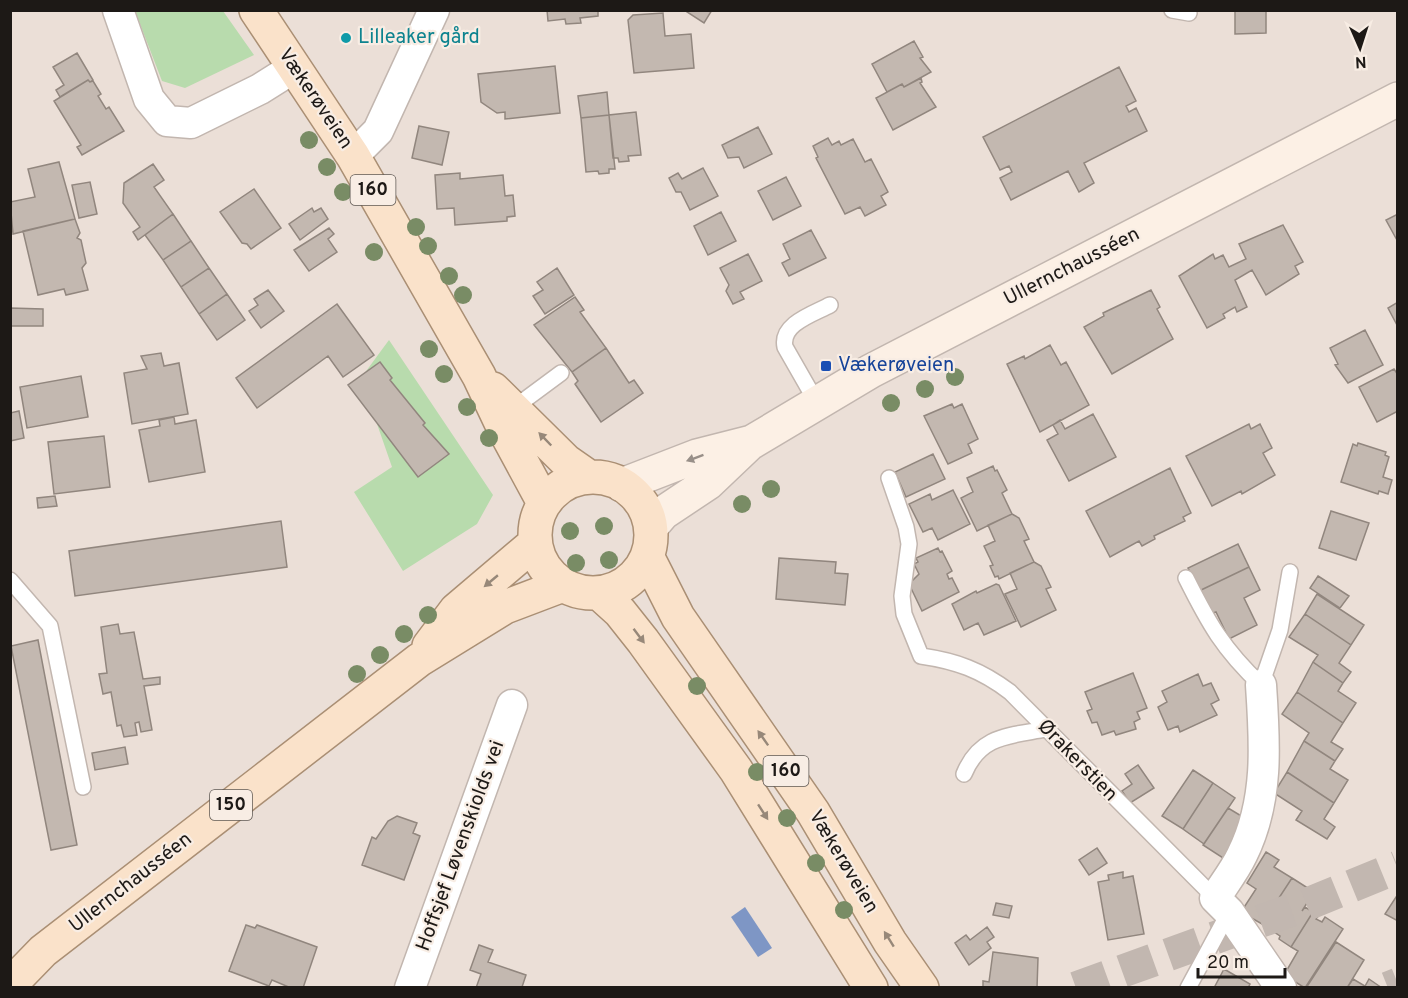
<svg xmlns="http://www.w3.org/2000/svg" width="1408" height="998" viewBox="0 0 1408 998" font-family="Overpass,sans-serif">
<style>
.green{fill:#b8dbad}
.water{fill:#7e96c5}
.building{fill:#c3b8b0;stroke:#91867e;stroke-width:1.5}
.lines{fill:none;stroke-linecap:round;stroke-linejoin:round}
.highway-tunnel{stroke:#c2b7b0;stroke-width:33;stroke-dasharray:33 16;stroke-linecap:butt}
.lane-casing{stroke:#c2b6af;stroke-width:18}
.street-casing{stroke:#c2b6af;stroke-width:33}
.secondary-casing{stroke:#c2b6af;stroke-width:36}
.primary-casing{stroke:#aa8f74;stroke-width:36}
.lane{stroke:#fff;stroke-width:15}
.street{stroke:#fff;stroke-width:30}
.secondary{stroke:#fcf0e5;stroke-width:33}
.primary{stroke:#fae2ca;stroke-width:33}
.tree{fill:#798c65}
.oneway{fill:#978879}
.oneway2{fill:#988f88}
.culture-dot{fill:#0f9aa8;stroke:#f8ede4;stroke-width:2}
.transit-dot{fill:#1a4fb4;stroke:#f8ede4;stroke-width:2}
.labels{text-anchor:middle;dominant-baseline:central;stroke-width:4.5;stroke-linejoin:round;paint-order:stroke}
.shield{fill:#f8ede4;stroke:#5f5954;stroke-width:1.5}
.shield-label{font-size:18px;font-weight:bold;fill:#1d1916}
.culture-label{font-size:20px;fill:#0d838f;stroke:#f8ede4;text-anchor:start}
.street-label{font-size:20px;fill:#1d1916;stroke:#f8ede4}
.transit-label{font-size:20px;fill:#164399;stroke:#f8ede4;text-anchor:start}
</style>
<rect width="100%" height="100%" fill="#ebdfd7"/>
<!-- green -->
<path class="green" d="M135,11h88l31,44 -69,33 -23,-7z
M389,340l104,155 -16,29 -74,47 -49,-79 38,-25 -31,-89z"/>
<!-- water -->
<path class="water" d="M745,907l27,41 -14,9 -27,-40z"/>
<!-- building -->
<path class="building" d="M547,10h51v6l-18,2 1,5 -15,1 -1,-5 -17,2z
M684,10h28l-8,13z
M1235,10h31v23l-31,1z
M663,13l2,23 26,-2 3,34 -60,5 -6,-53 5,-5z
M914,41l9,16 -3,1 11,14 -27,15 -2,-3 -15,8 -15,-28z
M77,53l16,27 -3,2 -2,-2 -28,17 -4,-7 8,-5 -11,-18z
M555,66l5,47 -55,6v-7l-8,1 -16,-11 -3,-28z
M1119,67l17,34 -10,5 3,6 7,-4 11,23 -63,32 10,20 -15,9 -11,-21 -57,29 -11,-22 12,-6 -3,-6 -9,4 -17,-33z
M921,78l1,4 -2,1 16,24 -43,23 -17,-32 26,-14 2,3z
M88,80l2,2 3,-1 8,13 -3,2 8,13 3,-2 15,24 -42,24 -5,-8 4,-2 -27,-44z
M607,92l2,23 -28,3 -3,-22z
M636,112l5,43 -13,1 1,5 -10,1 -1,-4h-5l-4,-43z
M609,115l6,54h-6v4l-10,1 -1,-3 -12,1 -5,-54z
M419,126l30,6 -7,33 -30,-7z
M758,127l14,27 -28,14 -5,-11 -11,1 -6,-13z
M828,138l4,7 7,-4 2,4 12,-6 12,23 6,-3 17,33 -7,4 5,9 -21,11 -5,-9 -15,7 -29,-56 2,-1 -5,-11z
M59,162l16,57 -62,15 -3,-32 25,-5 -7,-28z
M153,164l11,16 -10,7 19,27 -35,26 -5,-8 7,-5 -17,-24 1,-20z
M703,168l15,28 -28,14 -9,-18h-5l-7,-14 9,-5 4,6z
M460,173v6l43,-4 2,21 8,-1 2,21 -8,1v4l-52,4 -1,-17 -17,1 -2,-34z
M786,177l15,29 -28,14 -15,-29z
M90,182l7,32 -18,4 -7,-33z
M254,189l27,39 -30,21 -4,-5 -5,-1 -22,-31z
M312,208l2,4 7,-4 7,11 -28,21 -11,-16z
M721,212l15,29 -28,14 -14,-29z
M173,214l18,27 -28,19 -18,-25z
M1398,214v28l-12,-22z
M75,219l5,14 -3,5 4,2 5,23 -4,5 6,22 -22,5 -2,-6 -26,6 -15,-64z
M1283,225l20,37 -8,4 4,8 -33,21 -14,-25 -17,10 12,27 -10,5 -2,-5 -12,7 2,4 -18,10 -28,-52 34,-22 2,5 8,-4 6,12 17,-8 -7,-15z
M329,228l5,6 -6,5 9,13 -28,19 -15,-21z
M811,230l15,28 -37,18 -7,-13 8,-4 -7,-15z
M191,241l18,27 -28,19 -18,-27z
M748,254l14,27 -22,11 4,7 -11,5 -7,-13 3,-6 -9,-17z
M209,268l18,26 -28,20 -18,-27z
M557,268l17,27 -29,19 -12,-18 10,-6 -6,-8z
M268,290l16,21 -23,17 -12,-17 9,-6 -4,-6z
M1151,290l9,17 -3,2 16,30 -61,35 -28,-47 20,-11 -1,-3z
M227,294l18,26 -28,20 -18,-26z
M575,297l9,13 -4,2 26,36 -34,24 -38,-47z
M1398,302v25l-10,-19z
M337,304l37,51 -31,22 -15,-21 -71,52 -21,-30z
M10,308l33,1v17h-33z
M1365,330l18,35 -35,18 -13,-18 3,-1 -8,-16z
M1050,345l11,20 5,-3 23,43 -49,27 -33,-68 17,-8 1,3z
M606,348l23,35 5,-3 9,13 -42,29 -26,-38 3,-3 -6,-9z
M161,353l3,13 15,-3 9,51 -56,10 -8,-51 23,-4 -6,-13z
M380,362l12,16 -2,2 35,43 -2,2 26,29 -31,23 -70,-92z
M1394,369l4,6v36l-21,11 -18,-35z
M81,376l7,41 -61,11 -7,-41z
M952,404l2,4 8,-4 16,35 -10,5 4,9 -24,11 -24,-48z
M19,411l5,27 -14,3v-28z
M1093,414l23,43 -47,24 -22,-41 11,-6 -5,-9 7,-5 5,9z
M174,417l1,7 21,-4 9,52 -56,10 -10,-52 21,-4 -1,-6z
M1249,424l2,5 9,-5 12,24 -9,5 12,22 -33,19 -1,-3 -29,15 -26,-50z
M104,436l6,51 -56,7 -6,-52z
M1358,443l28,9 -1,3 4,2 -6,20 9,3 -4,14 -9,-3 -1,3 -37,-12 12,-38 4,2z
M933,454l12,25 -39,18 -11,-25z
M993,466l2,5 2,-1 10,20 -5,3 10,21 -35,17 -16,-33 12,-6 -6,-14z
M1170,468l21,45 -8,4 2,4 -31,15 1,3 -13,7 -3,-5 -29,16 -24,-46z
M953,490l17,34 -32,16 -6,-12 -9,4 -14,-28 21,-10 2,6z
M55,496l2,10 -19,2 -1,-10z
M1331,511l38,12 -13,37 -37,-12z
M1012,514l7,4 10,21 -5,2 10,21 -35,17 -1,-3 -3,1 -5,-11 3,-1 -9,-19 11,-5 -7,-16z
M281,521l6,46 -212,29 -6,-45z
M1238,544l11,23 -50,24 -11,-23z
M938,548l2,4 2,-1 10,20 -5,3 2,5 3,-1 7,14 -37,19 -13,-27 10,-10 -5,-10 4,-2 -2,-4z
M779,558l57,4 -1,11 13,1 -3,31 -69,-6z
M1034,562l7,4 10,21 -5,2 10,21 -35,17 -16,-33 12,-5 -7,-16z
M1249,567l11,23 -16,8 13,27 -28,14 -13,-27 -6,2 -11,-23z
M1318,576l31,20 -9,12 -30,-20z
M996,584l3,1 17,36 -32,14 -6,-12 -14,7 -12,-26 24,-13 1,2z
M1317,594l47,31 -13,20 -46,-31z
M1305,614l46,31 -12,18 12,9 -8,11 -30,-21 5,-7 -29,-18z
M118,624l2,10 14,-2 9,47 17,-2v7l-16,2 8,44 -11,2 -2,-10 -4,1 2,12 -13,2 -3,-12 -4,1 -6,-34 -8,2 -4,-20 8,-1 -6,-46z
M38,640l39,205 -26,5 -40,-204z
M1313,662l30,21 -5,8 18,12 -13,20 -46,-31z
M1133,673l14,35 -10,4 3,7 -6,3 2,7 -20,6 -2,-4 -12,4 -5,-13 -5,1 -5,-12 5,-2 -7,-17z
M1198,674l5,12 8,-3 8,17 -8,4 6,11 -37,17 -2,-6 -10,4 -10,-23 9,-5 -5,-11z
M1297,692l46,31 -12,19 12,7 -8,12 -31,-20 5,-8 -27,-19z
M1304,741l31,20 -5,8 18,11 -14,23 -47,-31z
M125,747l3,17 -33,6 -3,-17z
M1138,765l16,23 -24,15 -8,-12 10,-7 -7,-10z
M1193,770l20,13 -30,46 -21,-13z
M1287,772l47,31 -10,16 11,8 -8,12 -31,-19 6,-9 -28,-18z
M1213,783l22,15 -31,46 -21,-15z
M1228,808l20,12 -25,38 -20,-13z
M397,816l20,7 -4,10 7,3 -16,44 -42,-15 10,-28 4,2 12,-18z
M1097,848l10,15 -18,12 -10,-15z
M1266,852l13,8 -5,7 18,11 -30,46 -21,-12 15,-23 -9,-6z
M1123,872v6l10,-2 11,58 -36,6 -10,-58 11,-2 -1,-5z
M1292,878l22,14 -12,19 3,-4 8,5 -22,35 -12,-8 1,-3 -18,-12z
M1398,894v27l-13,-7z
M996,903l16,3 -3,12 -16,-3z
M1313,912l6,3 -3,4 6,3 3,-5 18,12 -38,59 -21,-13 14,-24 -7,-4z
M246,925l9,3 2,-3 60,22 -14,41h-12l-19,-8 -3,6 -40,-15z
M987,927l7,10 -7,5 4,6 -22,17 -14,-22 11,-8 4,5z
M1336,942l28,18 -17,28h-41z
M479,945l14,5 -5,12 38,13 -4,12 2,1h-48l5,-14 -11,-4z
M993,952l45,6 -1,30h-54v-7l6,1z
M1224,969l26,15 -2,4h-34z
M1353,979l12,7 -1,2h-17z
M1369,979l13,9h-18z"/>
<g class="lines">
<!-- highway-tunnel -->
<path class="highway-tunnel" d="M1076,988l224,-81 98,-40
M1388,988l10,-4"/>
<defs>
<path id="lane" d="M1172,10l17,3
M817,403l-32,-56c-5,-23 28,-33 45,-42
M511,410l50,-37
M889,478l17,49 3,17 -7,52 2,18 17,42c35,5 60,14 89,36l205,206
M1186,578c23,46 37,71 75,107l19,-55 10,-58
M10,580l40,46 33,161
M964,774c16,-39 45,-38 82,-45
M1188,988l41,-76"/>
<path id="street" d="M118,10l31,89 18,22 24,2 69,-34 35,-22
M353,156l25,-25 56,-121
M1261,685c4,58 8,116 -19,170 -7,15 -18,29 -27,43l14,14 52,76
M410,988l102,-283"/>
<path id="secondary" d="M622,485l75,-29 55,-14 119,-71 527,-272
M651,527l12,-14 45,-30 41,-39"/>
<path id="primary" d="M256,10l97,146 126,220 26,55 39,72
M493,389l73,72 23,16
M535 535a58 58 0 1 1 116 0a58 58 0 1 1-116 0Z
M647,556l31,61 135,195 77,130 32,46
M599,593l21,19 23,29 93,129 135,218
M429,646l27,-36 79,-67
M10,985l33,-34 376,-291 86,-53 58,-22"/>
</defs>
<!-- lane casing -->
<use href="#lane" class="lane-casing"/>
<!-- street casing -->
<use href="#street" class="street-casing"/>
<!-- secondary casing -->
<use href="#secondary" class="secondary-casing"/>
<!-- primary casing -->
<use href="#primary" class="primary-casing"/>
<!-- lane -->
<use href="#lane" class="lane"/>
<!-- street -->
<use href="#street" class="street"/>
<!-- secondary -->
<use href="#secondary" class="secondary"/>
<!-- primary -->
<use href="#primary" class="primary"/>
</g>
<!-- trees -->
<g class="tree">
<circle cx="309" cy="140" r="9"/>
<circle cx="327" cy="167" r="9"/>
<circle cx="343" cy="192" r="9"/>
<circle cx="416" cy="227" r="9"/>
<circle cx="428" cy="246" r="9"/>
<circle cx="374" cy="252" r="9"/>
<circle cx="449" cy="276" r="9"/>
<circle cx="463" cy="295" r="9"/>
<circle cx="429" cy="349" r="9"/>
<circle cx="444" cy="374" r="9"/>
<circle cx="955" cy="377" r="9"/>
<circle cx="925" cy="389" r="9"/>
<circle cx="891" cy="403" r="9"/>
<circle cx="467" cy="407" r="9"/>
<circle cx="489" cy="438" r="9"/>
<circle cx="771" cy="489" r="9"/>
<circle cx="742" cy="504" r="9"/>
<circle cx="604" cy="526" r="9"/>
<circle cx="570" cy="531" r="9"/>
<circle cx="609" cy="560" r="9"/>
<circle cx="576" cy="563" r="9"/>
<circle cx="428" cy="615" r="9"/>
<circle cx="404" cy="634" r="9"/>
<circle cx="380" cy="655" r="9"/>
<circle cx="357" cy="674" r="9"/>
<circle cx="697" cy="686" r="9"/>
<circle cx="757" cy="772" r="9"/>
<circle cx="787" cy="818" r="9"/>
<circle cx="816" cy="863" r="9"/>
<circle cx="844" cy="910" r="9"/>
</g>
<!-- one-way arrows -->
<defs><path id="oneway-solid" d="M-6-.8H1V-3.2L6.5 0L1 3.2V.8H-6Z" transform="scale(1.5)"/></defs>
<g class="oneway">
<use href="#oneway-solid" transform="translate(545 439) rotate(-134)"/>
<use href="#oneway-solid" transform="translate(491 581) rotate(140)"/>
<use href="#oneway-solid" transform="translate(639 636) rotate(53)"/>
<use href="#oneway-solid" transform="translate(763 738) rotate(-125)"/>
<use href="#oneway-solid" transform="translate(763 812) rotate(57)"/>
<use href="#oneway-solid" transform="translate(889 939) rotate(-122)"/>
</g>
<use class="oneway2" href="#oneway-solid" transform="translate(695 458) rotate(160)"/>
<!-- markers -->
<circle class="culture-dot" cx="346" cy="38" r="6"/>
<rect class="transit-dot" x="820" y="360" width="12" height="12" rx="3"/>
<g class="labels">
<!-- shield labels -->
<g class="shield">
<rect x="350.5" y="175" width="45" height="30" rx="4.5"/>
<rect x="763.5" y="756" width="45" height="30" rx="4.5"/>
<rect x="210" y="790" width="42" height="30" rx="4.5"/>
</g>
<g class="shield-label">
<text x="373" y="190">160</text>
<text x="786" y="771">160</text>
<text x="231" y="805">150</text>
</g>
<!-- culture labels -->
<g class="culture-label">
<text x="358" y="38">Lilleaker gård</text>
</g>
<!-- street labels -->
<g class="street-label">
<text transform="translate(315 99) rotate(56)">Vækerøveien</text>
<text transform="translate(1072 267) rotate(-27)">Ullernchausséen</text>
<text transform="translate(1077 761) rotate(46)">Ørakerstien</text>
<text transform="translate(461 846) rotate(-70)">Hoffsjef Løvenskiolds vei</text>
<text transform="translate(843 862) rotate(59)">Vækerøveien</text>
<text transform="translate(131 883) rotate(-38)">Ullernchausséen</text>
</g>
<!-- transit labels -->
<g class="transit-label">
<text x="838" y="366">Vækerøveien</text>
</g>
</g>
<!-- border -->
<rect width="1408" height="998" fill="none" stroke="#1d1916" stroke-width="24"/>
<!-- north arrow -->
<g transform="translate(1360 48) rotate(177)" stroke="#f8ede4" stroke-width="4.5" paint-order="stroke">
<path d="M0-4.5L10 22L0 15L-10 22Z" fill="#1d1916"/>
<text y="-9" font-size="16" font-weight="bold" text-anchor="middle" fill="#1d1916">N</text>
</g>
<!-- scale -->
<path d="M1198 968v9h87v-9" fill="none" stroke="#1d1916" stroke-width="3"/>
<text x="1207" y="968" font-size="18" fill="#1d1916" stroke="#f8ede4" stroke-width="4.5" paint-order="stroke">20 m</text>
</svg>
